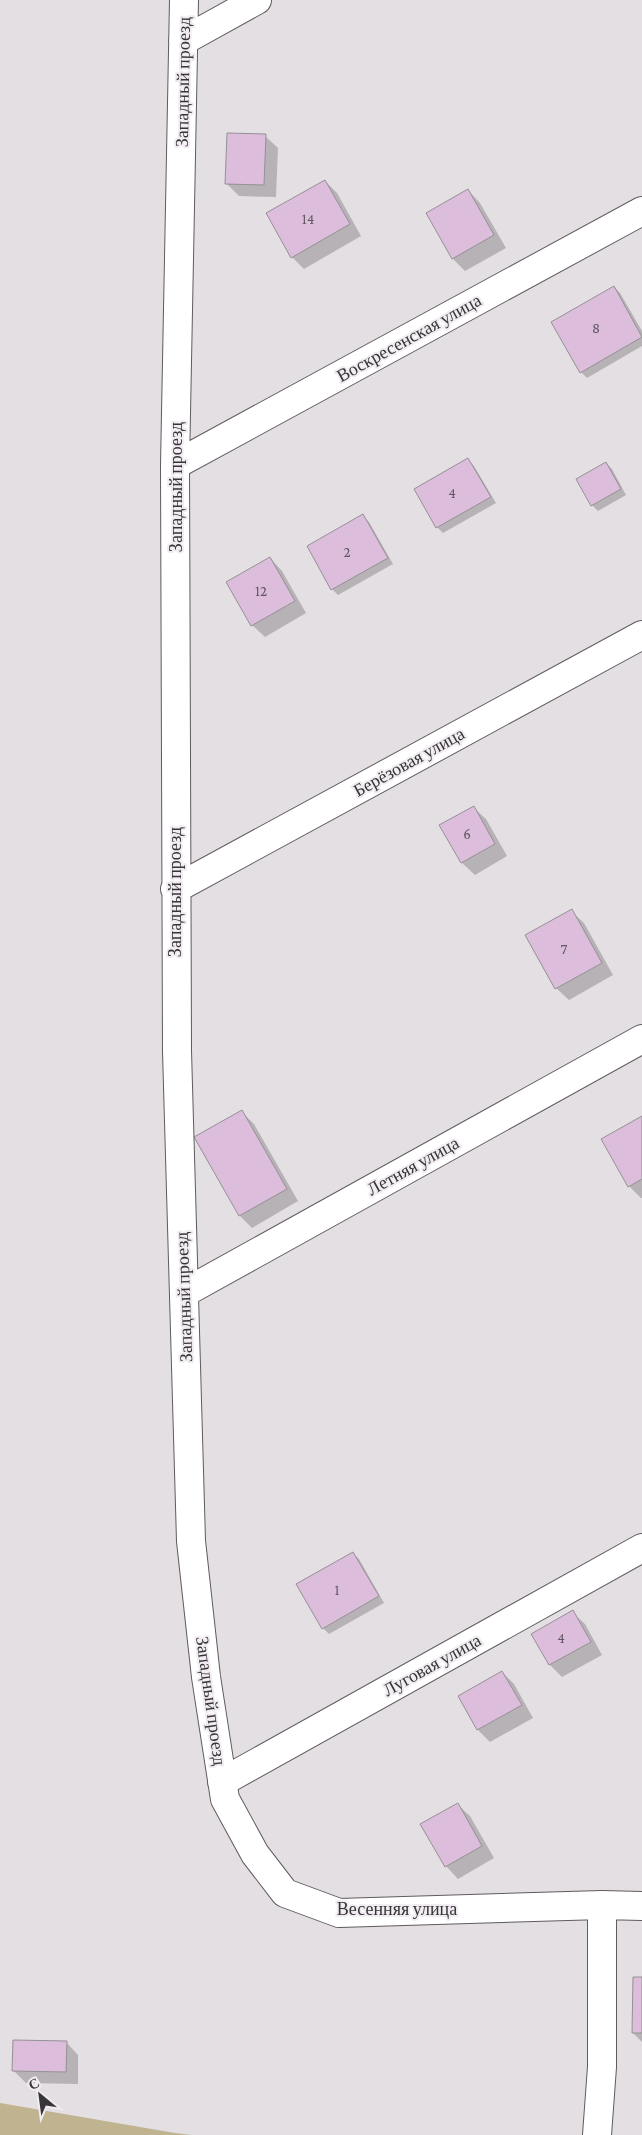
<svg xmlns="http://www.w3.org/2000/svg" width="642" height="2135" viewBox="0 0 642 2135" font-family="'Crimson Pro',serif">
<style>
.green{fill:#c0b38f}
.shadow{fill:#0003}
.building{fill:#dcbddb;stroke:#959195}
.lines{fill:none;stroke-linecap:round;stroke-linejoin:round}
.minor-casing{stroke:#5f5b5f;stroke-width:30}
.minor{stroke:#fff;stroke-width:28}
.labels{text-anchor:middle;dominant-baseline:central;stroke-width:4;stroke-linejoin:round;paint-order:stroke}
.number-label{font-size:15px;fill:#605760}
.street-label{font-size:18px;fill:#373537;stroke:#f1ecf1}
</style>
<rect width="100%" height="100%" fill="#e4dfe3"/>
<!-- green -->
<path class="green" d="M0,2103l175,30 16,2h-191z"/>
<!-- shadow -->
<path class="shadow" d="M265,136l13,12 -2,49 -37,-1 -13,-13z
M325,181l12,12 24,43 -57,33 -12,-12z
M468,190l12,13 26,45 -41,23 -12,-12 -26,-46z
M614,287l6,6 22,38v15l-55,32 -6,-6z
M468,460l6,6 22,37 -53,30 -6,-6z
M606,463l6,6 14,26 -28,16 -6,-6 -14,-26z
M363,516l6,6 24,42 -55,31 -6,-6z
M270,558l12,13 24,42 -41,24 -13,-12 -24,-43z
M473,807l13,12 21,37 -32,19 -13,-12 -21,-37z
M571,911l13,12 29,52 -44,25 -13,-12z
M242,1112l12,12 44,77 -46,27 -12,-12 -44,-78z
M642,1117v81h-1l-12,-12z
M353,1553l6,6 25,44 -55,31 -6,-6z
M572,1612l13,12 17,31 -40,22 -12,-12z
M502,1672l12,12 19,34 -43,24 -12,-12 -19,-34z
M457,1804l13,12 24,42 -36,21 -12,-13z
M642,1978v64l-9,-9z
M66,2042l12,13v29l-52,-1 -12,-12z"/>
<!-- building -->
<path class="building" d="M227,133l39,1 -2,51 -39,-1z
M325,180l25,44 -59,34 -25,-45z
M468,189l26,46 -42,24 -26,-46z
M614,286l28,51 -62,36 -29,-51z
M468,458l23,39 -55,31 -22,-39z
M606,462l15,27 -30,17 -15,-27z
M363,514l25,44 -57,32 -24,-44z
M270,557l25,44 -44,25 -25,-44z
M474,806l21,38 -34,19 -22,-38z
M572,909l30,54 -47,26 -30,-54z
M242,1110l45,79 -48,27 -45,-79z
M642,1116v63l-14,8 -27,-48z
M353,1552l26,44 -57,33 -26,-45z
M573,1610l18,32 -42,23 -18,-31z
M502,1671l20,34 -45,25 -19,-34z
M458,1803l24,43 -37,21 -25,-43z
M633,1977h9v56h-10z
M13,2040l54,1 -1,31 -54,-1z"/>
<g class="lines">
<defs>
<path id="minor" d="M184,0l-9,465 2,586 14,490 15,136 19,122 30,55 30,39 54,20 263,-8 40,1
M183,41l74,-41
M175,465l467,-254
M175,889l467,-254
M184,1293l458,-254
M222,1782l420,-234
M597,2135l5,-68v-162"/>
</defs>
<!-- minor casing -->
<use href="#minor" class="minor-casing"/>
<!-- minor -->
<use href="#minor" class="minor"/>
</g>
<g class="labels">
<!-- number labels -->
<g class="number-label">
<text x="308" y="219">14</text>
<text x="596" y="328">8</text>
<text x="452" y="493">4</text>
<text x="347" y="552">2</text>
<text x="261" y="591">12</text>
<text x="467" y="834">6</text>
<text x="564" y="949">7</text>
<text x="337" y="1590">1</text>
<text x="561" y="1638">4</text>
</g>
<!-- street labels -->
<g class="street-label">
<text transform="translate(183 82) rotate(-89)">Западный проезд</text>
<text transform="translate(409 338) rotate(-29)">Воскресенская улица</text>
<text transform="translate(176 487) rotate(-90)">Западный проезд</text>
<text transform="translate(409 762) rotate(-29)">Берёзовая улица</text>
<text transform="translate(175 892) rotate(-90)">Западный проезд</text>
<text transform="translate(413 1166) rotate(-29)">Летняя улица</text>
<text transform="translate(184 1297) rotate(-92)">Западный проезд</text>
<text transform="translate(432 1665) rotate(-29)">Луговая улица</text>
<text transform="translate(211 1701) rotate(82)">Западный проезд</text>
<text x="397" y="1909">Весенняя улица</text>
</g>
</g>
<!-- north arrow -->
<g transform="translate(40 2095) rotate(331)" stroke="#f1ecf1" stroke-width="4" paint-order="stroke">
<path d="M0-4L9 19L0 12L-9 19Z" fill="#373537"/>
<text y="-8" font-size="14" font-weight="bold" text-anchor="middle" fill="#373537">С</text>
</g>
</svg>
